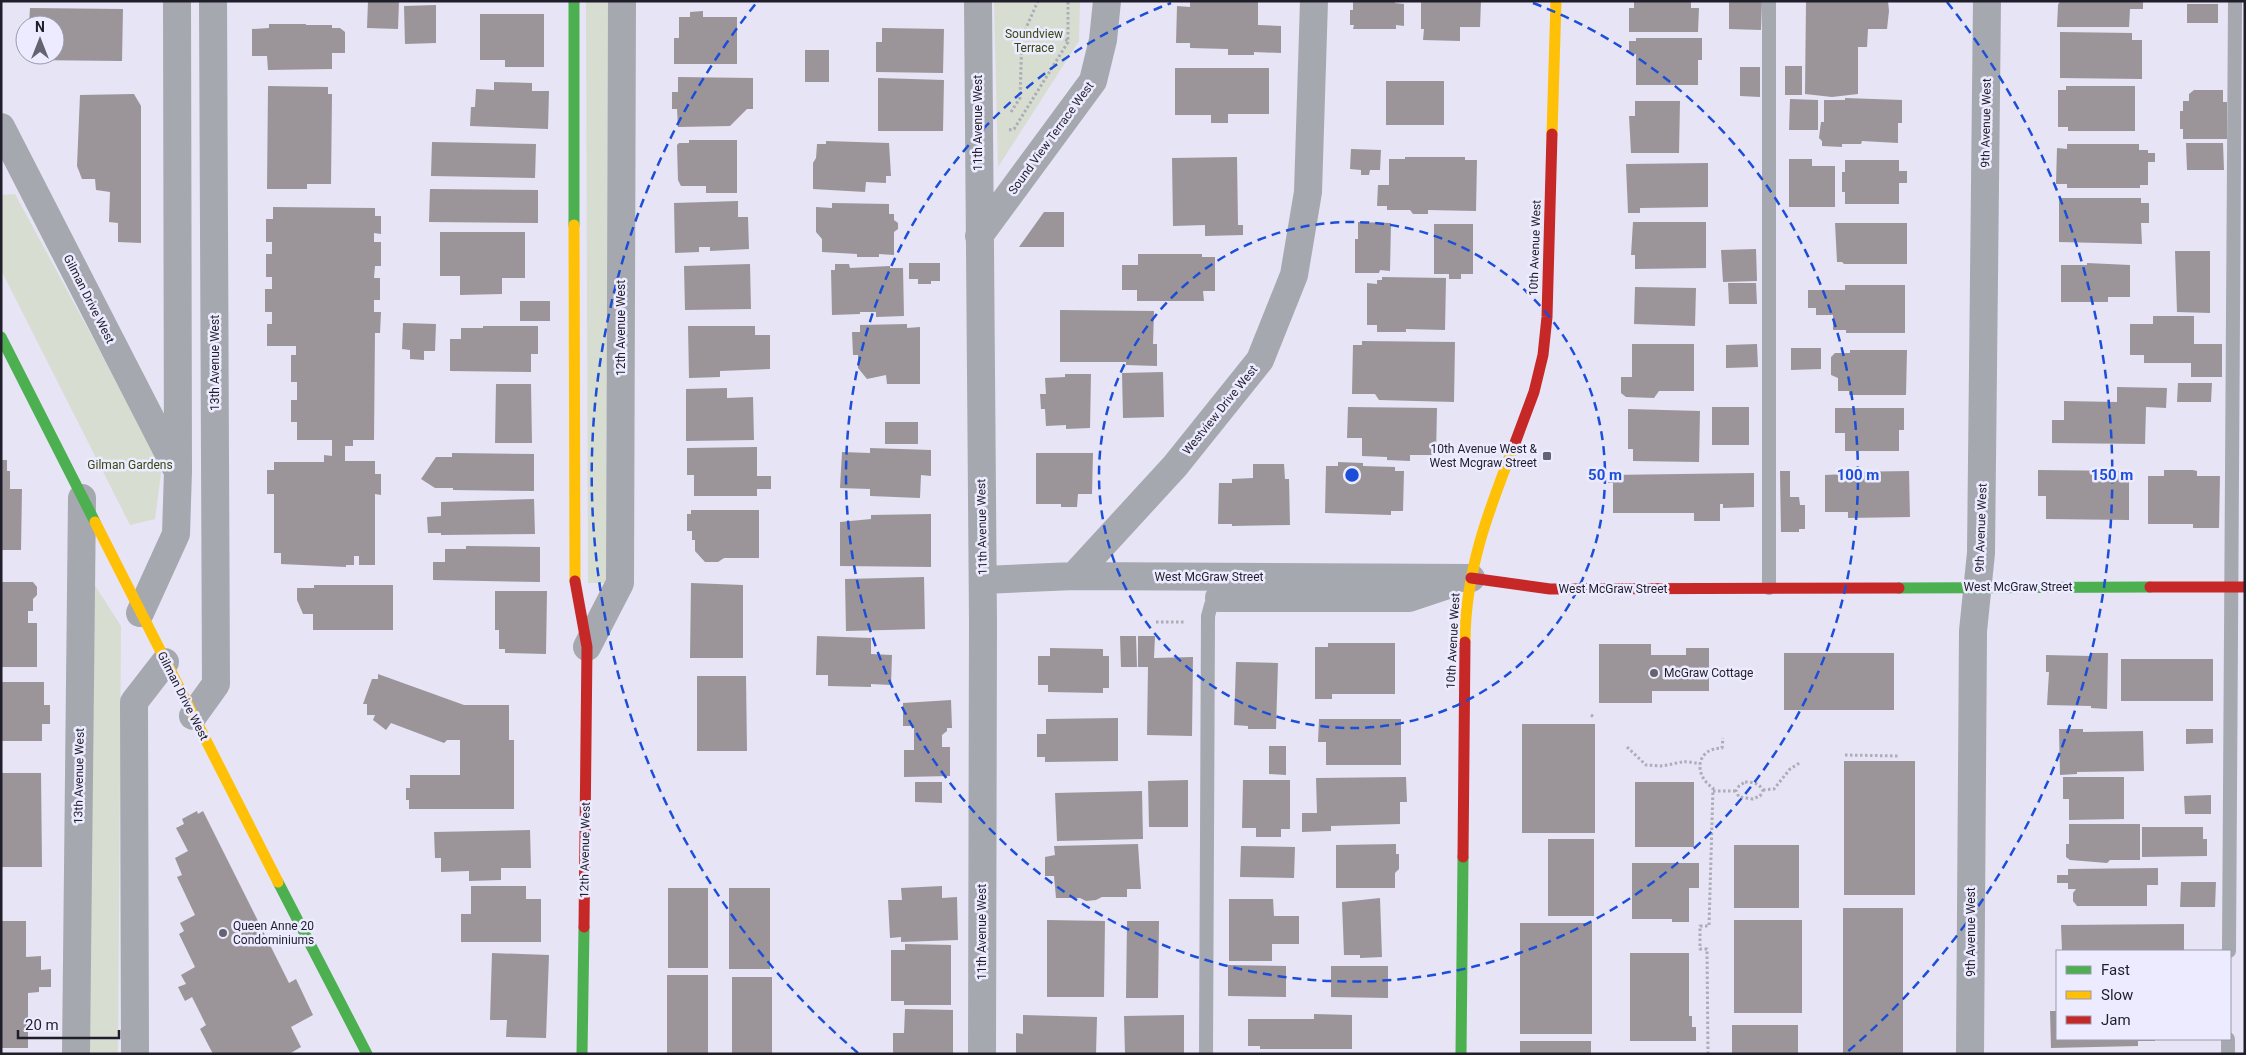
<svg xmlns="http://www.w3.org/2000/svg" width="2246" height="1055" viewBox="0 0 2246 1055" font-family="Roboto,sans-serif">
<style>
.green{fill:#d7ddd1}
.building{fill:#9b959a}
.lines{fill:none;stroke-linecap:round;stroke-linejoin:round}
.path{stroke:#acadb7;stroke-width:3;stroke-dasharray:2.5 2.5;stroke-linecap:butt}
.lane{stroke:#a5a8af;stroke-width:14}
.street{stroke:#a5a8af;stroke-width:28}
.fast{stroke:#4caf50;stroke-width:11}
.slow{stroke:#ffc107;stroke-width:11}
.jam{stroke:#c62828;stroke-width:11}
.ring{fill:none;stroke:#1d4ed8;stroke-width:2.5;stroke-dasharray:9 6}
.poi-dot{fill:#656371;stroke:#edebff;stroke-width:2}
.labels{text-anchor:middle;dominant-baseline:central;stroke-width:5;stroke-linejoin:round;paint-order:stroke}
.park-label{font-size:12px;fill:#37470f;stroke:#edebff}
.street-label{font-size:12px;fill:#201e2a;stroke:#edebff}
.poi-label{font-size:12px;fill:#201e2a;stroke:#edebff;text-anchor:start}
.centre{fill:#1d4ed8;stroke:#edebff;stroke-width:2.5}
.ring-label{font-size:15px;text-anchor:middle;font-weight:bold;fill:#1d4ed8;stroke:#edebff;stroke-width:5;stroke-linejoin:round;paint-order:stroke}
</style>
<rect width="100%" height="100%" fill="#e6e4f5"/>
<!-- green -->
<path class="green" d="M586,1h22l-2,582h-18z
M994,1h86l-1,40 -81,126z
M15,194l147,272 -7,53 -25,6 -129,-255v-75z
M94,584l27,42 -3,428h-30z"/>
<!-- building -->
<path class="building" d="M368,1h31l-1,28 -31,-1z
M1190,1l68,1v23l23,1v27l-27,-1v3h-26v-6l-38,-1v-5h-14l1,-37 13,1z
M1353,1h42v2l9,1v22l-8,-1v4h-43l1,-4h-4v-15h3z
M1421,1h60l-1,26h-20v14l-37,-1 1,-11h-3z
M1634,1h57v7h8l-1,24h-69v-24h5z
M1729,1h33l-1,29 -32,-1z
M1806,1h82l1,10 -2,18h-19l-1,18h-9v47l-26,3 -27,-3z
M2060,1h83v8h-13l-1,18h-72l1,-22z
M2187,4h31v19h-31z
M436,5v38l-31,1 -1,-38z
M30,8l93,1 -1,52 -93,-1v-5h26v-30h-26z
M703,11v6h34v47h-63v-26h5v-21h11v-5z
M480,14h64v53h-39v-7h-25z
M269,24h37v1h26v3h8l5,4v21h-13v16l-64,1 -1,-14h-15v-27l17,-1z
M882,28l62,1 -1,44 -67,-1v-30h6z
M2060,32l72,1v7h10v39l-82,-1z
M1636,38h66v22h-4v25h-62v-31h-7v-13h7z
M805,50h24v32h-24z
M1785,66h17v29h-17z
M1740,67h20v30l-20,-1z
M1175,68h94v46h-41v9h-17v-8h-36z
M678,77l75,1v31h-6l-17,17 -52,1 -1,-18h-5v-17h6z
M878,78l66,2 -1,51h-65z
M1386,81h58v44h-58z
M494,82l38,1v8h17l-1,38 -78,-3 1,-19h4l1,-18 18,1z
M268,86l60,1v7h4l-1,90h-24v5h-40z
M2066,86h69v45h-67v-4h-10v-37h8z
M2194,90h29v12h4v37h-44v-10h-3v-18h3v-10h6v-7z
M134,94l7,12v137l-23,-1v-19l-9,-1 1,-30 -14,-2 -1,-11h-13l-5,-13 3,-71z
M1845,98l57,2v23h-4v20l-36,-2 -1,3h-19v3l-20,-1v-5l-3,-3 2,-16h3v-22h21z
M1790,99l28,1v30h-29z
M1635,101h45l-1,52h-48l-2,-37h6z
M689,140h48v53h-31v-7h-25l-3,-6 -1,-35 2,-2h10z
M826,141l63,2 2,33h-5v7l-20,-1 -1,10 -52,-3v-26l3,-5 1,-14h9z
M432,142l104,2 -1,34 -104,-2z
M2186,143h37l1,27h-37z
M2067,144h72v6h9v3h7v9h-7v23h-8v3h-73v-4h-11l1,-36 10,1z
M1351,149l30,1 -1,20h-10l-1,5h-8v-5l-11,-1z
M1237,157l1,68h5v10l-38,1v-11l-32,1 -1,-68z
M1405,157h60v3h12l-1,51 -48,-1v4h-15l-3,-4h-23v-4h-10l1,-21h11v-26h16z
M1789,159h23v7h23v41h-46z
M1845,160h54v11h8v12h-8v21h-54v-12h-3v-20h3z
M1708,163v44l-68,1v5h-12l-2,-49z
M430,189l108,1v33l-109,-1z
M2059,198h82v5h8v20h-8l1,21 -83,-2z
M738,201v16h10l1,32 -39,2v-4h-11v5l-24,1 -1,-50z
M832,203l57,1v10h5v6l4,3v6l-4,3v23l-15,-1v3h-22v-3l-35,-2v-13l-6,-7v-25l16,1z
M273,207l102,1v8h6v18l-7,-1v9h7v24h-6l-1,12h6v22h-6v12h7l-1,21h-5l-1,107h-21v6h-8v15h30v13h6v21l-6,-1v71h-16v-9h-5v9h-8v2l-65,-3v-11h-7v-59h-7v-24h7v-8h50v-7l8,1v-16h-35v-18h-6v-22h6v-18h-6v-27h5v-9h-29v-22h5v-12h-7v-23h7v-12h-6v-23h6v-12h-6v-23h7z
M1044,212h20v35h-45z
M1358,222l33,1 -1,48 -10,-1 -1,3h-24v-34h3z
M1633,222h73v46l-71,1v-14h-4z
M1835,223h72v41h-63l-2,-2h-5z
M1434,224h39v50h-12v5h-12v-5h-15z
M440,232h85v46h-23v16l-42,1v-19h-20z
M1756,249l1,32 -34,1 -2,-32z
M2175,251h35v62l-33,-1z
M1138,254h64v3h13v34h-12l1,10h-67v-11h-15v-25h16z
M909,263h31v18h-9v3h-13v-5h-9z
M2087,263l43,2v32h-22v5h-47v-37h26z
M750,264l1,45 -66,1 -1,-44z
M835,264h14l1,4 40,-2v2h13l1,48 -28,1v-5h-16v2l-28,1 -1,-45h4z
M1382,277l64,1 -1,52 -39,-1v3h-29v-7h-10v-42l10,1v-4h5z
M1728,283h28l1,21h-28z
M1845,285h60v48h-59v-3h-13v-15h-17v-7h-8v-18h37z
M1635,287l61,1 -1,38 -61,-2z
M520,301h30v20h-30z
M1060,310l94,1 -1,33h4v22l-31,-1v-3h-66z
M2153,316h41v28h28v33h-31v-14h-47v-8h-14v-31h23z
M403,323l33,1 -1,27h-11v9l-14,-1v-9l-8,-1z
M907,324v4l13,-1v57h-33l-1,-9 -19,4 -9,-11v-13h-5l-1,-23h8v-7z
M483,326h55v28h-7v18l-81,-1v-32h11v-11h22z
M688,326h67v9h15v34l-50,2v6l-31,1z
M1362,341l93,1 -1,60 -75,-2 -4,-6h-23l1,-49h9z
M1632,344h62v47h-35l-5,7 -28,-1 -5,-4v-16h11z
M1757,344l1,23 -32,1v-23z
M1791,348h30v21l-30,1z
M1850,350h57l-1,45h-57v-4h-11v-13l-7,-3v-18l4,-4h15z
M1163,372l1,45 -41,1 -1,-45z
M1065,374h26l-1,54 -24,1v-4l-20,1 -1,-17h-4l-1,-15h6l-1,-16 20,-1z
M2178,383h34l-1,19h-34z
M496,384h35l1,59h-37z
M2117,387l50,1 -1,20 -20,-1 -1,37 -93,-1v-23h12v-19l53,1z
M727,388v10l26,-1 1,43 -68,1v-52z
M1348,407l89,1 -1,47h-26v6l-23,-1v-3l-25,-1v-18h-15z
M1712,407h37v38h-37z
M1835,408h69v22h-5v21h-54v-18h-10z
M1628,409l72,2 -1,51 -66,-1v-12h-5z
M885,422h33v22h-33z
M757,447v29h14v13h-14v7h-63v-21h-7v-27z
M870,448l61,2v26l-10,-1 -1,23 -50,-2v-7l-30,-1 2,-36 28,1z
M452,453l82,1v37l-81,-1v-2h-18l-14,-9 15,-22h16z
M1036,453h57l-1,41h-14l-1,13h-16v-3h-25z
M1,460h6v11h3v18h12l-1,61h-20z
M1338,462l25,1v3l32,1v4h9l-1,40h-12v4l-66,-2 1,-47h12z
M1253,464h31l1,15h4l1,46 -58,1v-2h-14l1,-41h13v-4l21,-1z
M2038,470l91,1v49l-83,-1v-23h-8z
M2164,470h29l4,1v5h23l-1,52h-26v-4h-45v-48h16z
M1780,471h10v26h9l1,8h5v24h-6v3h-18z
M1909,471l1,46 -62,1v-6h-23v-37l22,-1v-2z
M1754,473v34l-31,1v-4h-3v17h-26v-8h-81v-30h-5v-8z
M534,499l1,35 -94,1v-2h-13l-1,-16 14,-1v-14z
M691,510h68v48h-35l-6,4h-13l-10,-11v-11h-3v-9h-5v-17h4z
M931,514v53l-91,-1v-44l31,-3v-4z
M466,546l74,1v35l-107,-2v-18h12v-13h21z
M924,577l1,52 -79,2 -1,-52z
M1,582h32l4,5v8l-4,4v12h-5v12h9v44h-36z
M691,583l52,2v73h-53z
M314,585h79v45h-80v-16h-10l-6,-14v-12h17z
M495,591h52l-1,63 -41,-1v-4h-6v-19h-4z
M817,636l54,2v16l21,1 -1,30 -20,-1v3l-43,-1v-11h-12z
M1120,636h16l1,31h-16z
M1138,636h17l-1,22 39,-1 -1,79 -45,-1 1,-68h-10z
M1328,643h67v51h-63v5h-17v-52h13z
M1599,644h52v11h35v-7h23v43h-57v12h-53z
M1050,648l53,1v7h6v32h-6v5l-55,-1v-7h-10v-29h12z
M1784,653h110v57h-110z
M2091,653h17l-1,56 -16,-1v-2l-44,-1 2,-33h-3v-17l45,1z
M2121,659h92v42h-92z
M1236,662l42,1 -2,66h-28v-3l-14,-1z
M378,674l86,31h45v35h5v69h-105v-9h-3v-12h4v-13h50v-35h-13l-3,3 -53,-20 -5,7 -13,-10 2,-5h-8v-11h-4l9,-25h6z
M697,676h49l1,75h-50z
M1,682h43v23h6v19h-8v17h-41z
M951,700l1,28h-5v3l-5,4v12h8v29l-46,1v-27h10v-24h-11v-23z
M1118,718v43l-73,1v-5h-8v-23h9v-15z
M1319,719h82v46h-75v-23h-8z
M1522,724h73v109h-73z
M2059,729h24v3l60,-1 1,40 -67,1v2l-17,1z
M2186,729h27v14l-27,1z
M1269,746h17v29l-17,-1z
M1844,761h71v134h-71z
M1,773h40l1,94h-41z
M1406,777l1,25h-7v22l-69,2v5l-29,1v-19h15l-1,-35z
M2063,777h61v42l-55,1v-21h-6z
M1188,780v47h-39l-1,-46z
M1243,780h47v49h-9v8h-25v-9h-14z
M915,782h27v21l-27,-1z
M1635,782h59v65h-59z
M1142,791l1,48 -86,2 -2,-48z
M2211,795v19h-26l-1,-18z
M197,811l1,3 5,-3 86,172 7,-4 17,36 -22,12 10,20 -12,7h-76l-13,-25 6,-4 -14,-28 -7,4 -7,-14 8,-3 -5,-9 14,-8 -16,-33 5,-3 -4,-8 15,-8 -18,-38 5,-2 -7,-17 13,-7 -12,-23 8,-4 -2,-5z
M2069,824h71v36h-30l-3,3 -37,-3 -4,-3v-13h3z
M2142,827h61v12h4v17l-65,1z
M530,830l1,38h-30v12l-32,1v-10l-28,1v-14h-6l-1,-26z
M1548,839h46v77h-46z
M1138,844l3,45h-14v8h-25l-6,3 -10,1 -6,-3h-24l-2,-22h-9v-19l10,-2 -1,-9z
M1396,844v10h3v15l-4,4v15h-59v-43z
M1734,845h65v63h-65z
M1241,846l54,1 -1,31 -54,-1z
M1632,863h67v25h-10v34h-17v-3h-40z
M2158,868v17h-11v21h-70l-4,-5v-8l3,-4h-8v-6h-11v-8h11v-6z
M2181,882h35l-1,25h-35z
M471,886h55v13h15v43h-80v-28h10z
M942,886v12l15,-1 1,43 -57,2v-5l-11,1 -2,-38h14l-1,-12z
M668,888h40v80h-40z
M729,888h41v81h-41z
M1380,898l2,59 -22,1v-3h-16l-2,-53z
M1229,899h44l1,17h25v28h-27v17h-43z
M1843,908h60v146h-60z
M1047,920l58,1 -1,76h-57z
M1734,920h68v93h-68z
M1,921h25v36l15,-1v14l10,-1v18h-12v5l-11,1v55h-27z
M1127,921h32l-1,77h-32z
M1520,923h72v111h-72z
M2184,924v27h-122l-1,-26z
M905,944l46,1v60h-47v-4h-13v-51h14z
M492,953l57,2 -3,83 -40,-1 1,-17h-17z
M1630,953h59v63h3v11h4v14h-66z
M1228,965l58,1v31l-58,-1z
M1331,966h57v32l-57,-1z
M667,975h41v79h-41z
M732,977h40v77h-40z
M905,1009l48,1v44h-60v-21h11z
M2050,1011h7v28h98v2h-17v5l-87,2z
M1314,1014l38,1v34h-92v-3h-12v-27h66z
M1023,1015l74,2 -1,37h-80v-21l7,1z
M1184,1015v39h-59l-1,-38z
M1732,1025h66v29h-66z
M1520,1041h71v13h-71z"/>
<g class="lines">
<!-- path -->
<path class="path" d="M1038,27l30,14
M1011,112l9,-14 2,-61 16,-36
M1009,130l5,-1 54,-87v-41
M1156,622h29
M1591,715l4,3
M1627,747l19,18c7,0 15,2 21,0 16,-3 16,-5 33,-1
M1845,755l54,1
M1745,782c9,0 13,1 18,8l-3,6 -7,3 -14,-2 -3,-6 3,-5z
M1763,790l11,-1 16,-20 11,-7
M1713,791h23
M1708,1054l-1,-105h-7v-23h9l4,-138c-20,-13 -17,-40 9,-40l1,-10"/>
<!-- lane -->
<path class="lane" d="M1769,588v-587
M2229,951l6,-950
M1206,1054l2,-438 3,-11 8,-7
M2228,1054v-15"/>
<!-- street -->
<path class="street" d="M978,1l5,621 -1,432
M1,127l174,339
M979,236l114,-155 10,-41 4,-39
M1074,576l101,-110 85,-106 34,-85 14,-83 6,-191
M983,580l91,-4 397,2
M1219,598h190l39,-13
M140,613l36,-79 2,-63 -1,-470
M587,647l33,-64 2,-582
M193,716l23,-32 -3,-683
M76,1054l6,-556
M135,1054l-1,-352 31,-40
M1970,1054l3,-423 8,-78 6,-552"/>
<!-- fast -->
<path class="fast" d="M574,1v224
M1,337l94,185
M1899,588l251,-1
M278,882l89,172
M582,1054l2,-127
M1461,1054l2,-197"/>
<!-- slow -->
<path class="slow" d="M1552,134l4,-133
M574,225l1,356
M95,522l183,360
M1465,642c0,-71 24,-133 50,-199"/>
<!-- jam -->
<path class="jam" d="M1515,443l19,-51 9,-37 4,-38 5,-183
M1471,578l79,11 349,-1
M575,581l12,66 -3,280
M2150,587h95
M1463,857l2,-215"/>
</g>
<!-- distance rings -->
<g class="ring">
<circle cx="1352" cy="475" r="253"/>
<path d="M1533 3A506 506 0 1 1 1171 3"/>
<path d="M858 1053A760 760 0 0 1 757 2M1947 2A760 760 0 0 1 1846 1053"/>
</g>
<!-- markers -->
<g class="poi-dot">
<rect x="1542" y="451" width="10" height="10" rx="2.5"/>
<circle cx="1654" cy="673" r="5"/>
<circle cx="223" cy="933" r="5"/>
</g>
<g class="labels">
<!-- park labels -->
<g class="park-label">
<text x="1034" y="34">Soundview<tspan x="1034" dy="14">Terrace</tspan></text>
<text x="130" y="465">Gilman Gardens</text>
</g>
<!-- street labels -->
<g class="street-label">
<text transform="translate(978 123) rotate(-90)">11th Avenue West</text>
<text transform="translate(1986 123) rotate(-89)">9th Avenue West</text>
<text transform="translate(1051 138) rotate(-54)">Sound View Terrace West</text>
<text transform="translate(1535 248) rotate(-88)">10th Avenue West</text>
<text transform="translate(89 299) rotate(63)">Gilman Drive West</text>
<text transform="translate(621 328) rotate(-90)">12th Avenue West</text>
<text transform="translate(215 363) rotate(-90)">13th Avenue West</text>
<text transform="translate(1220 410) rotate(-51)">Westview Drive West</text>
<text transform="translate(982 527) rotate(-91)">11th Avenue West</text>
<text transform="translate(1981 528) rotate(-88)">9th Avenue West</text>
<text x="1209" y="577">West McGraw Street</text>
<text x="2018" y="587">West McGraw Street</text>
<text x="1613" y="589">West McGraw Street</text>
<text transform="translate(1453 641) rotate(-87)">10th Avenue West</text>
<text transform="translate(183 696) rotate(63)">Gilman Drive West</text>
<text transform="translate(79 776) rotate(-89)">13th Avenue West</text>
<text transform="translate(585 850) rotate(-89)">12th Avenue West</text>
<text transform="translate(982 932) rotate(-90)">11th Avenue West</text>
<text transform="translate(1971 932) rotate(-90)">9th Avenue West</text>
</g>
<!-- poi labels -->
<g class="poi-label">
<text x="1537" y="449" text-anchor="end">10th Avenue West &amp;<tspan x="1537" dy="14">West Mcgraw Street</tspan></text>
<text x="1664" y="673">McGraw Cottage</text>
<text x="233" y="926">Queen Anne 20<tspan x="233" dy="14">Condominiums</tspan></text>
</g>
</g>
<circle cx="1352" cy="475" r="8" class="centre"/>
<g class="ring-label">
<text x="1605" y="480">50 m</text>
<text x="1858" y="480">100 m</text>
<text x="2112" y="480">150 m</text>
</g>
<!-- border -->
<rect width="2246" height="1055" fill="none" stroke="#201e2a" stroke-width="5"/>
<!-- legend -->
<rect x="2056" y="950" width="175" height="90" fill="#edebff" stroke="#9b99aa"/>
<rect x="2066" y="966" width="25" height="8" fill="#4caf50" stroke="#9b99aa"/>
<text x="2101" y="975" font-size="15" fill="#201e2a">Fast</text>
<rect x="2066" y="991" width="25" height="8" fill="#ffc107" stroke="#9b99aa"/>
<text x="2101" y="1000" font-size="15" fill="#201e2a">Slow</text>
<rect x="2066" y="1016" width="25" height="8" fill="#c62828" stroke="#9b99aa"/>
<text x="2101" y="1025" font-size="15" fill="#201e2a">Jam</text>
<!-- north arrow -->
<g transform="translate(40 40)"><circle r="24" fill="#edebff" stroke="#9b99aa"/>
<path d="M0-4L9 19L0 12L-9 19Z" fill="#656371"/>
<text y="-8" font-size="14" font-weight="bold" text-anchor="middle" fill="#201e2a">N</text>
</g>
<!-- scale -->
<path d="M18 1030v8h101v-8" fill="none" stroke="#201e2a" stroke-width="2.5"/>
<text x="25" y="1030" font-size="15" fill="#201e2a" stroke="#edebff" stroke-width="4" paint-order="stroke">20 m</text>
</svg>
